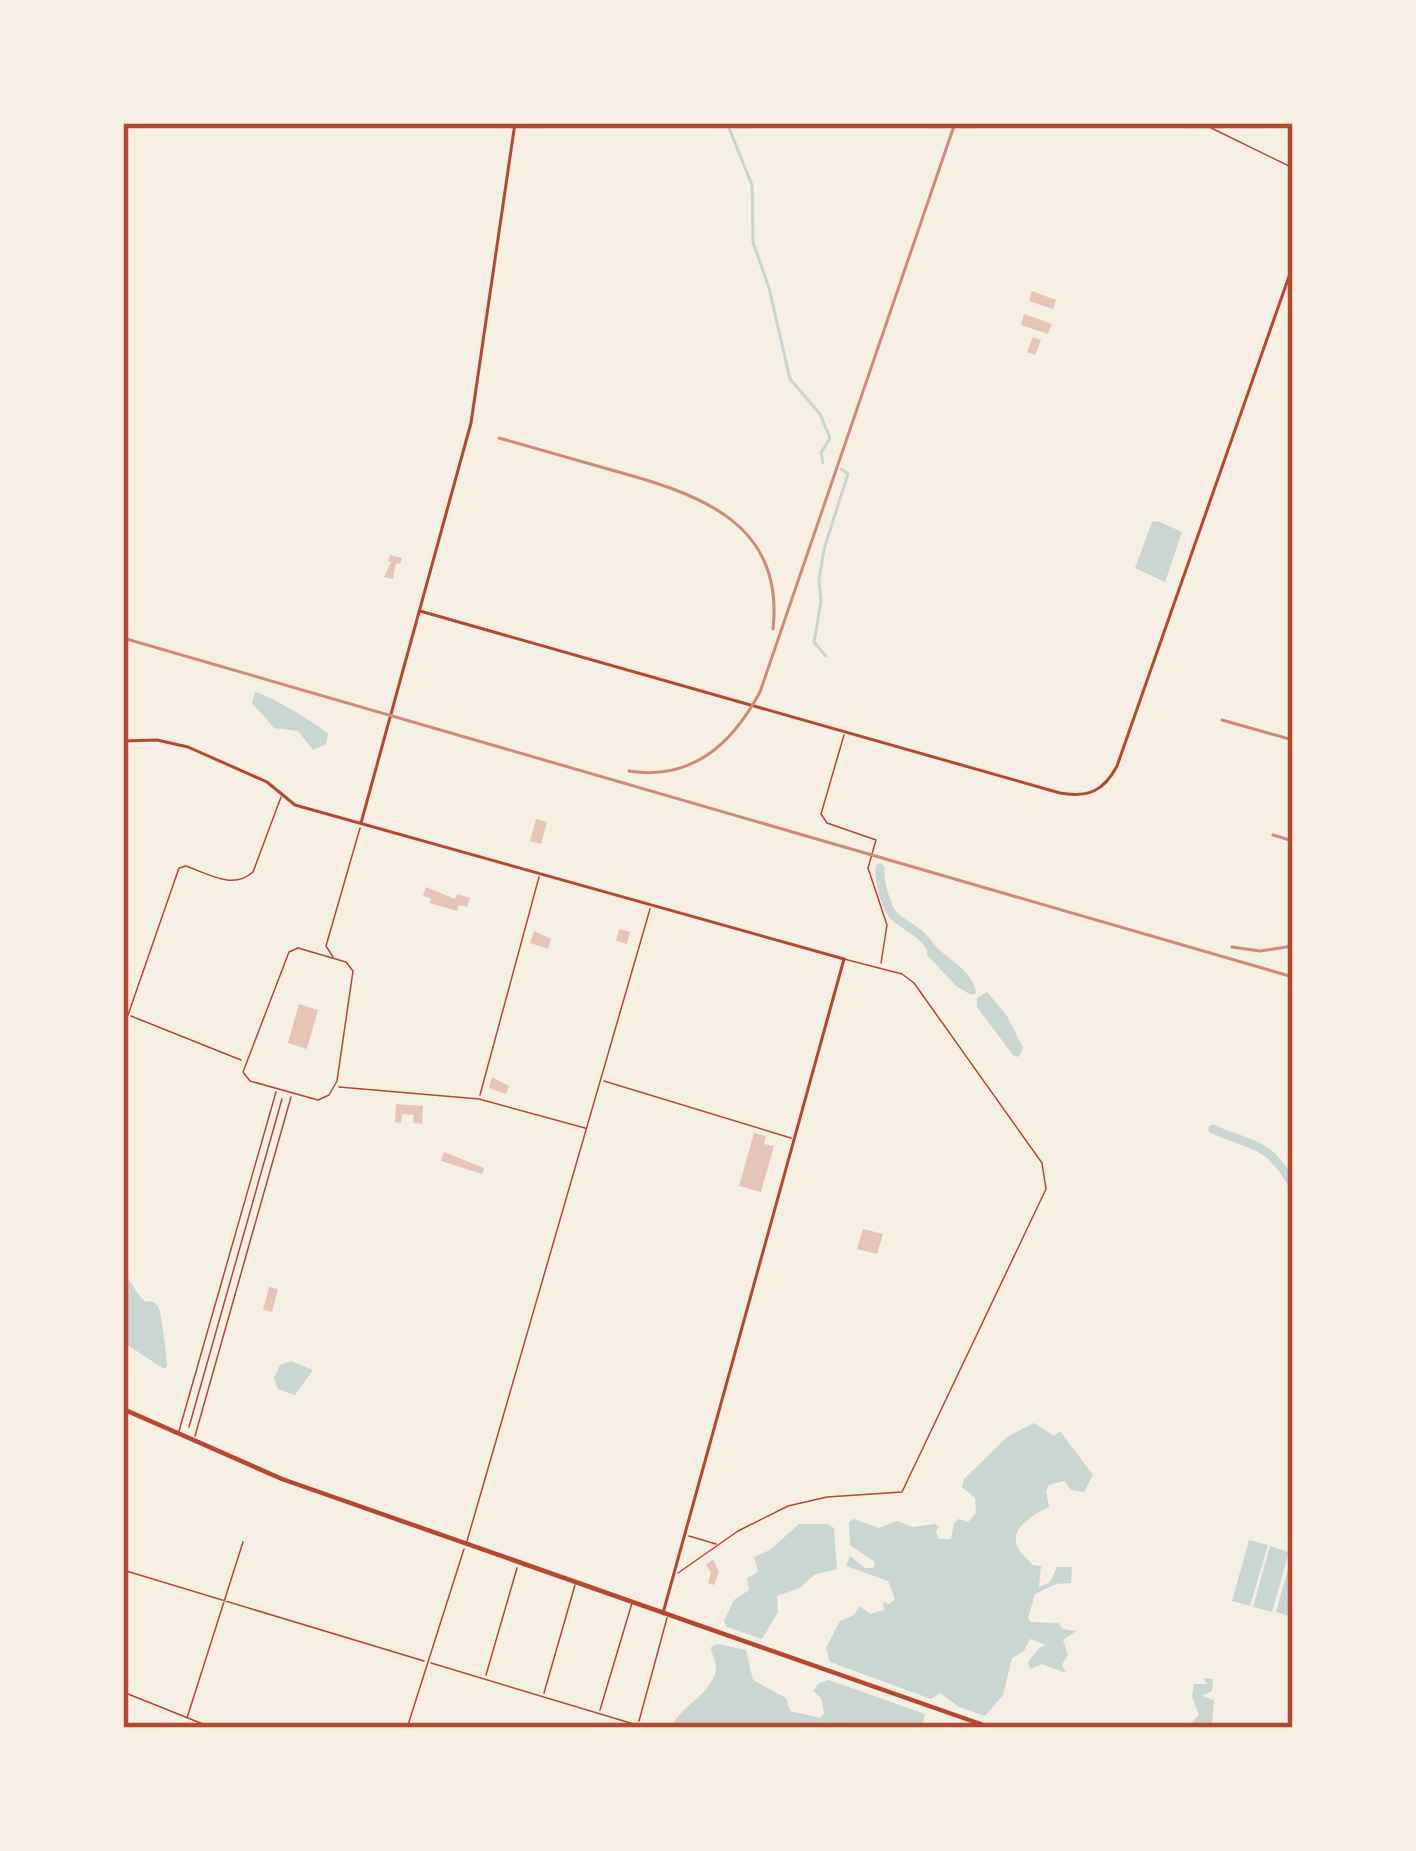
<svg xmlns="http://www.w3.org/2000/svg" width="1416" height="1851" viewBox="0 0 1416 1851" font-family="Ubuntu,sans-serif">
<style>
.water{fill:#c9d6d2}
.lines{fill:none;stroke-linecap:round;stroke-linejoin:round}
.stream{stroke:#c9d6d2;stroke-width:3}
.river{stroke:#c9d6d2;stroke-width:9}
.building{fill:#e6c5b7}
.path{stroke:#b5482f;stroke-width:1.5}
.minor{stroke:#b5482f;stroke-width:1.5}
.tertiary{stroke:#b5482f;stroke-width:3}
.primary{stroke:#b5482f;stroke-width:4.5}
.rail{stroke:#cf8b77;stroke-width:3}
.neatline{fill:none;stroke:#b5482f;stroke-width:4.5}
</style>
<rect width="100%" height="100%" fill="#f6efe4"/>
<!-- water -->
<path class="water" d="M1158,521l24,11 -17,50 -30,-14 17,-46z
M255,692c12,2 63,32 73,42l-2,10 -13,6 -15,-19 -24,-3 -22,-25z
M932,942c14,17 42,29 44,51l-5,2 -15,-9 -29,-31 1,-12z
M987,992l20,24 16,32 -4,9 -6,-2 -36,-48v-9z
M123,1271c6,8 11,18 17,25 9,12 8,0 18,10 3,4 9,51 9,60l-3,3 -41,-27z
M291,1361l22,9 -18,25 -17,-6 -4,-11 6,-13z
M1034,1423l20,13 6,-5 33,44 -9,17 -13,-2 -7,-9 -15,4 -3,6 3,16c-23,11 -47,28 -24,50 12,10 1,7 16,9l-2,21 11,-5 7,-15h15l-1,16 -15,1 -21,10 -7,24 3,4 27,1 5,6 13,2 -13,9 5,15 -6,10 4,8 -24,-9 -12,5 -2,-7 11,-14 7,-3 -16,-6 -6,12 -12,7 -9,37 -18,21 -26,-9 -19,-14 -9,6 -101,-37 -4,-14 14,-27 14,-6 6,-9 10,8 14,-4 -1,-8 6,2 6,-5 -7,-18 -42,-15 4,-10 15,12h8l2,-6 -25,-17 -1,-23 5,-3 25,9 18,-7 15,6 23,-3 4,2 -3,5 3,8h12l3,-16 5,-4 9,3 8,-9 -1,-15 -13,-11 2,-8 43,-42z
M799,1524h28l7,4 3,41 -23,6 -14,13 -23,8 1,16 -16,27 -35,-12 -3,-6 10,-21 15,-10 -2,-12 11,-6 -4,-15 16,-7z
M1249,1540l19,5 -18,61 -18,-5z
M1270,1546l19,6 -17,60 -19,-5z
M1293,1551v66l-17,-5z
M717,1644l29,6 7,30 33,18 4,13 30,7 4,-4 -3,-16 -8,-7 6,-8 10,-3 96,34 -3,14h-246l-2,-6c11,-18 43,-33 42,-56 -1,-7 -5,-13 -5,-19z
M1203,1678l10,1 -1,12 -10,5 12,4 -2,26 -38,2 17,-5 8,-8 -7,-19 2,-12h13z"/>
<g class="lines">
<!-- stream -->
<path class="stream" d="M727,123l25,62 1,57 16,46 21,91 30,35 10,24 -9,15 2,10
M826,656l-12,-14 7,-41 -2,-21 5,-31 24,-75 -7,-5"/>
<!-- river -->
<path class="river" d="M880,868c-1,12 5,38 14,48 13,12 25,13 38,33
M1213,1129c41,19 54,11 80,56"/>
</g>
<!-- building -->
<path class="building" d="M1032,291l24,9 -3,9 -24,-8z
M1024,314l28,10 -4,10 -27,-9z
M1033,337l8,3 -6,15 -8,-3z
M390,555l12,3 -2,6 -4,-1 -3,16 -9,-2 7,-15 -3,-1z
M536,819l11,3 -6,22 -11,-3z
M426,887l29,12 2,-5 13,4 -3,9 -8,-2 -2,6 -27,-8 1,-5 -8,-2z
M619,929l11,3 -3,12 -11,-3z
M534,931l17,8 -3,10 -18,-6z
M299,1004l19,6 -11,39 -19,-6z
M492,1077l17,9 -3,8 -17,-6z
M396,1104l27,2 -1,18 -9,-1 1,-8 -12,-1 -1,9 -6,-1z
M754,1133l12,3 -2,8 10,2 -13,46 -22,-6z
M444,1152l40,16 -2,6 -41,-13z
M863,1229l20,5 -6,20 -20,-5z
M269,1287l9,2 -6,23 -9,-2z
M713,1559l6,13 -5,13 -6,-2 3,-10 -5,-8z"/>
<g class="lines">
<!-- path -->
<path class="path" d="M189,1427l93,-328"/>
<!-- minor -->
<path class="minor" d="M1201,123l92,45
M844,735l-23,79 6,9 49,17 -8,28 19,57 -6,38
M298,948l48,14 7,9 -16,110 -8,14 -11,5 -68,-19 -7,-9 46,-120z
M333,957l-7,-11 34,-118
M128,1015l51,-147 7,-2c23,8 47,24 67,6l28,-75
M131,1016l110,44
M604,1081l187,57
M339,1087l140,12 106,29
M480,1095l59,-218
M179,1431l97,-339
M195,1436l96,-339
M689,1536l27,8
M467,1541l183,-632
M123,1570l301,91
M678,1573l60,-42 50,-25 39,-9 75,-5 144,-303 -4,-26 -128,-180 -12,-9 -58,-15
M431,1663l206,62
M486,1675l31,-107
M123,1692l90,36
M544,1693l31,-108
M600,1710l32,-107
M187,1718l56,-176
M639,1721l28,-103
M407,1728l57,-179"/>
<!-- tertiary -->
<path class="tertiary" d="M420,611l640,182c28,5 44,-2 57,-27l176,-501
M123,741l34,-1 31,7 79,35 28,23 549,154 -181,654
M361,823l110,-400 44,-300"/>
<!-- primary -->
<path class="primary" d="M123,1409l159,70 710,249"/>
<!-- rail -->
<path class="rail" d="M499,438c39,11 78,22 116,33 84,23 170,52 158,158
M1291,556l2,1
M123,638l1170,339
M1222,720l71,20
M629,771c63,10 103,-27 131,-79l195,-569
M1273,835l20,6
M1232,947l28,4 33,-5"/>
</g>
<!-- border -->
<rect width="1416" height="1851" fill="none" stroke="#f6efe4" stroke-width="252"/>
<rect x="126" y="126" width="1164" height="1599" class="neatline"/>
</svg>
